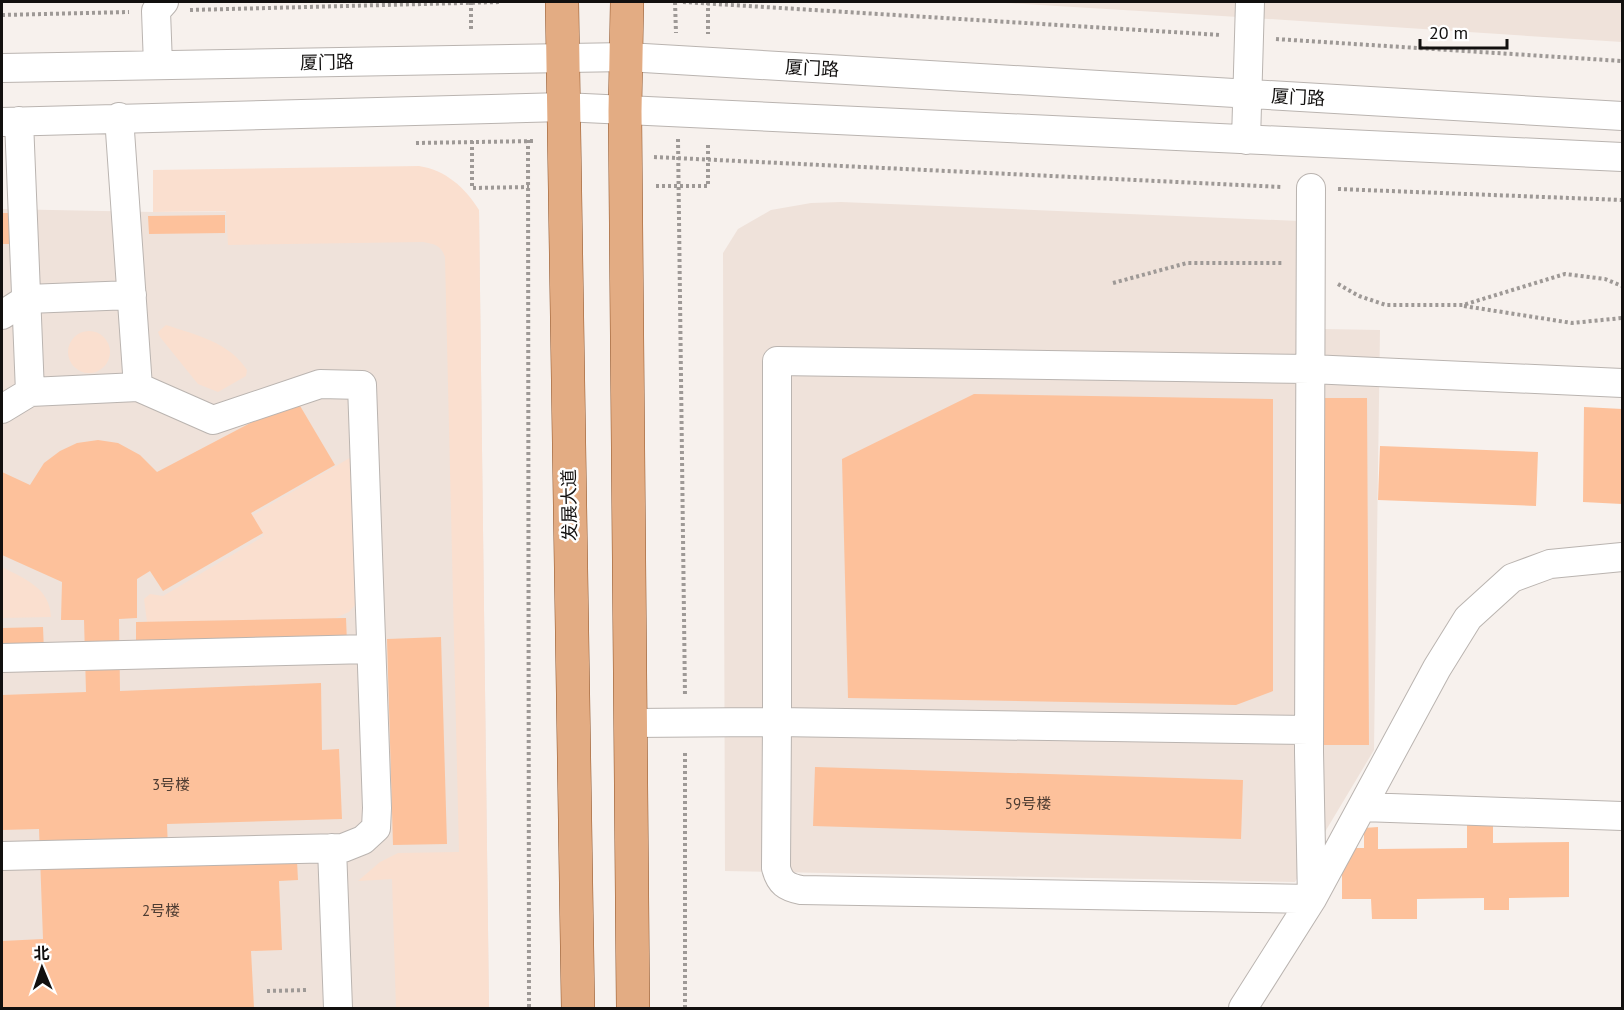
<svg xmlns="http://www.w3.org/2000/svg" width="1624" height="1010" viewBox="0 0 1624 1010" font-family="'PT Sans','Noto Sans SC',sans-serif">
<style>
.built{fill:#efe2da}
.green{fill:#fadfcf}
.building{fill:#fdc19b}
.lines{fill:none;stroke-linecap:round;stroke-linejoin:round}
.minor-casing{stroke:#bab4b0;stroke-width:30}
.major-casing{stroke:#8e5125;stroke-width:34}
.path{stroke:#9e9996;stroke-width:4;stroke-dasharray:3 3;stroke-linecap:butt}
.minor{stroke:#fff;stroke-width:28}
.major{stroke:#e3ac83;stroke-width:33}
.labels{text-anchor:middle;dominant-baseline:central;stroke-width:5;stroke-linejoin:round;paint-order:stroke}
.number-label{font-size:15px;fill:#4d3c32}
.street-label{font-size:18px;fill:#12100f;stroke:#fff}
</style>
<rect width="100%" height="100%" fill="#f7f1ed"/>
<!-- built -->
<path class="built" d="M990,2h632v40l-400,-26z
M841,202l482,20 -2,107 59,1 -6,420 -79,132 -570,-11 -2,-618 15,-24 33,-19 40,-7z
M2,209l151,3 326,-2 10,798h-487z"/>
<!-- green -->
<path class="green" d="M419,166c26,4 46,21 60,44l10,798h-93l-4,-129 -34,2 22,-19 18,-9 61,-1 -14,-595c-4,-12 -11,-13 -22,-15l-195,3 -2,-34 -73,1v-42z
M166,325c30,10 63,17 81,45l-1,6 -28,16 -20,-8 -38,-47 -2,-5z
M68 352a21 21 0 1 1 42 0a21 21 0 1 1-42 0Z
M353,456l3,148 -7,8 -14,6 -188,4 -3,-23 6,-5 13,2 101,-60 -11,-21z
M2,567c23,12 48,21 49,50l-49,1z"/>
<!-- building -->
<path class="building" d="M2,213h10v31h-10z
M225,215v18l-76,1 -1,-18z
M974,394l299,5v292l-37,14 -388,-7 -6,-239z
M1320,398h47l2,347h-47z
M296,399l39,66 -84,48 12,20 -100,58 -13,-20 -13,8v39l-18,1 1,72 201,-8 1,67 17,-1 3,70 -175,5 1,25 129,12 1,19 -19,1 3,69 -31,1 3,57h-252v-67l41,-2 -4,-110 -37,1v-135l84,-3 -2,-72h-23l1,-38 -60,-27v-83l28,13 14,-22 16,-12 17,-8 21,-3 20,3 22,12 17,17z
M1584,407l38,2v95l-39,-2z
M1380,446l158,6 -2,54 -158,-6z
M346,618l1,25 -211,4v-25z
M43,627l1,25 -42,1v-25z
M441,637l6,207 -54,1 -6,-206z
M815,767l428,13 -2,59 -428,-13z
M1493,818v25l76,-1v55l-60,1v12h-25v-12l-67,1v20h-45l-1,-20h-29v-51h22v-20l14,-1v22l89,-1v-29z"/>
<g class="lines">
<defs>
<path id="minor" d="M158,65l-2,-54 8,-9
M2,68l625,-11 995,59
M119,117l19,270
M19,121l11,271
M2,122l561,-15 1059,50
M1246,140l4,-138
M1311,188l-2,564 3,147
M2,315l25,-16 105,-4
M2,409l28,-17 108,-5 75,33 107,-36 42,1 15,423 -1,20 -13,12 -20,8 -341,8
M2,658l369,-9
M631,723l146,-1 -1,146c4,15 10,19 25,22l511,9
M1309,730l-532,-8v-361l533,8 312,14
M1362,807l260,9
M332,848l6,160
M1243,1008l69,-109 125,-231 31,-50 44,-40 38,-14 72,-7"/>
<path id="major" d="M562,2l16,1006
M627,2l-2,109 8,897"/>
</defs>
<!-- minor casing -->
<use href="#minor" class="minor-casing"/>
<!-- major casing -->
<use href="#major" class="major-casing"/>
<!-- path -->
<path class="path" d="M471,2v29
M675,2l1,31
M683,2l538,33
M708,2v32
M190,10l311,-8
M2,15l127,-3
M1276,39l346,22
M678,139l7,557
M528,140l1,868
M472,141v47l57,-1
M416,143l119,-2
M654,157l628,30
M656,186h52v-43
M1338,189l284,11
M1113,283l74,-20h96
M1338,284l21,12 27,9h77l102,-31 40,5 17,7
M1464,306l108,17 50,-5
M267,991l41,-1
M685,1008v-257"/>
<!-- minor -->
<use href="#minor" class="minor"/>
<!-- major -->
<use href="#major" class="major"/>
</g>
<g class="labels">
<!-- number labels -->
<g class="number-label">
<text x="171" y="784">3号楼</text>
<text x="1028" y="803">59号楼</text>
<text x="161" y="910">2号楼</text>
</g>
<!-- street labels -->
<g class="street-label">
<text transform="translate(327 62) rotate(-1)">厦门路</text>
<text transform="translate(812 68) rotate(3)">厦门路</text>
<text transform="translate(1298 97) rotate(3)">厦门路</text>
<text transform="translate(569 505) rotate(-91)">发展大道</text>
</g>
</g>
<!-- border -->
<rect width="1624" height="1010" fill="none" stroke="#12100f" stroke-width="6"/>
<!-- north arrow -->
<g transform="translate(42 968) rotate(358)" stroke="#ffffff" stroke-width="4.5" paint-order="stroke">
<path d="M0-4.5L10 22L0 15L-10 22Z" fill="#12100f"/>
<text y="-9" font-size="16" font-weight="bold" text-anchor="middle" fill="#12100f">北</text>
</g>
<!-- scale -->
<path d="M1420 39v9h87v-9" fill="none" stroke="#12100f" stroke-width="3"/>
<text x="1429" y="39" font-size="18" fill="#12100f" stroke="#ffffff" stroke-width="4.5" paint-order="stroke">20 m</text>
</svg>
